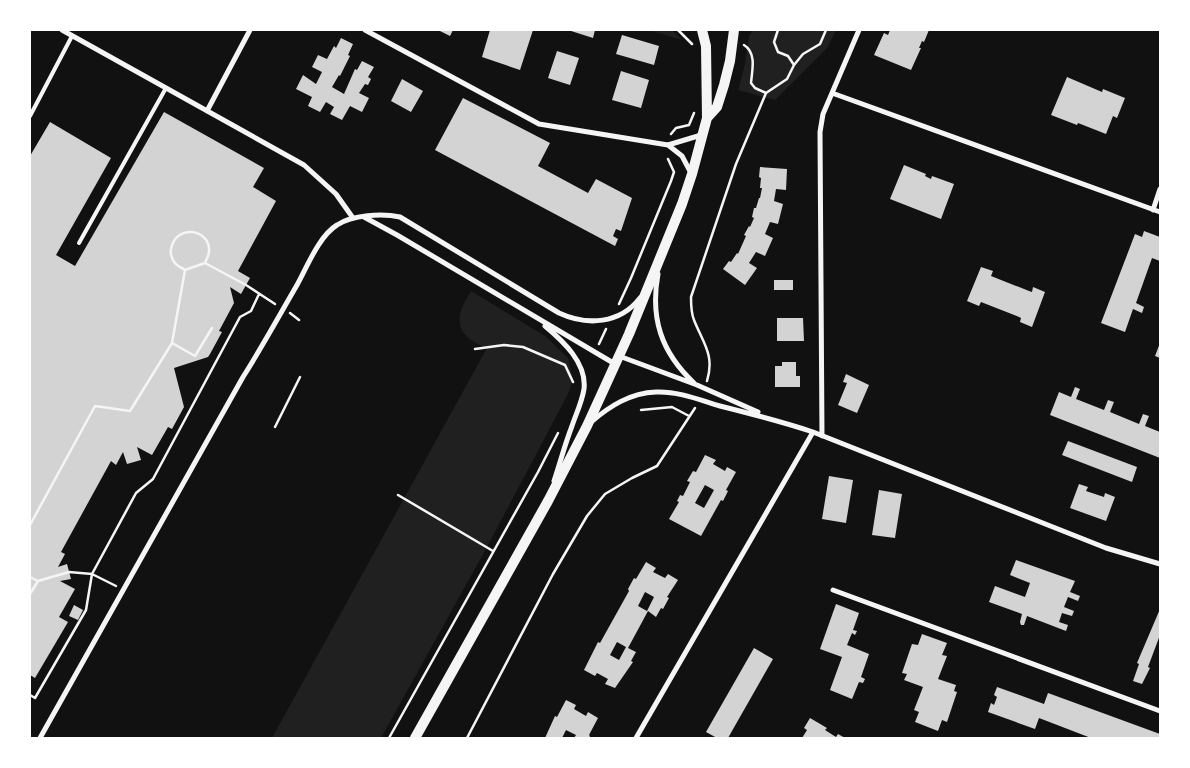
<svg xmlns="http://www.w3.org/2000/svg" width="1190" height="768" viewBox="0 0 1190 768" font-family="'Exo 2',sans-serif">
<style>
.green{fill:#202020}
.building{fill:#d3d3d3;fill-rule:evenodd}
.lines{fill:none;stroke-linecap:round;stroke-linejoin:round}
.path{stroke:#f5f5f5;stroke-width:2.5}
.service{stroke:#f5f5f5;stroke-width:4}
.minor{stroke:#f5f5f5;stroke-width:5}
.secondary{stroke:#f5f5f5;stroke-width:10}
</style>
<rect width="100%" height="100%" fill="#111"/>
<!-- green -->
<path class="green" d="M649,30h23l10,10z
M753,30h83l-9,18 -52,52 -37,-10 7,-26 4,-28z
M471,291l74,45 23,22 5,22 -5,14 -81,153 -106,191h-109l215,-390c-32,-12 -34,-29 -16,-57z"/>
<!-- building -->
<path class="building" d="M438,30h15l-3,6z
M490,30h43l-13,40 -38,-13z
M568,30h27l-2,8z
M890,30h39l-5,12 -2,-1 -3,7h2l-10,22 -37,-15 10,-22 4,2z
M622,35l37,11 -5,19 -38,-11z
M341,38l12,6 -5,11 2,1 -10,20 -1,-1 -7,12 12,7 11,-25 2,1 5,-9 12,6 -6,10 3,2 -3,6 -3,-1 -6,9 10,5 -7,14 -12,-6 -8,14 -12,-6 4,-7 -8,-5 -6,10 -12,-6 4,-9 -16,-8 7,-14 13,9 6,-12 -10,-5 6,-12 9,4 7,-13 2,2z
M557,51l22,7 -9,27 -22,-7z
M621,71l28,9 -8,28 -29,-8z
M1067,77l35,15 1,-3 22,9 -8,20 -4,-2 -7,18 -28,-11 -1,2 -26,-10z
M402,79l21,12 -12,21 -20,-11z
M463,98l87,45 -12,23 50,27 8,-14 36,19 -11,33 -5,-2 -3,7 5,3 -3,7 -180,-96z
M164,112l100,56 -11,19 23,14 -38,70 12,7 -9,16 -11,-7 4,16 -15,28 3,1 -12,22 -2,3 -34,11 10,39 -12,22 -4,-2 -16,28 -15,-8 4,13 -14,4 -4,-12 -7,13 -5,-4 -50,91 4,2 -7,13 9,-3 4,15 -11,2 15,8 -16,28 9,5 -33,56 -5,-3v-519l20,-34 61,36 -55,97 19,11z
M904,165l22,9 -1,2 6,3 1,-3 22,8 -13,35 -51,-20z
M760,167l27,2 -1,21 -10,-1 -2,12 9,3 -5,20 -8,-2 -5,12 8,4 -8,18 -9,-4 -7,11 8,5 -12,17 -22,-16 6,-8 2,1 6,-9 1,1 8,-18 -2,-1 5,-9 1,1 4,-9 -2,-1 2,-9h2l3,-10h1l2,-10h-2l1,-10 -2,-1z
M1144,231l16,6v24l-8,-3 -16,45 8,4 -2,6 -9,-4 -8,23 -24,-9 34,-89 7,3z
M981,267l12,4 -2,5 38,15 3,1 1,-5 12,5 -13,35 -12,-5 1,-4 -2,-1 -38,-15 -2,4 -12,-5z
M774,280h19v10h-19z
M777,318h26l1,23h-27z
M1160,343v15l-5,-2z
M782,362h14v14h4v11h-25v-21h7z
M846,374l23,11 -12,28 -19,-8 9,-22 -4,-1z
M1075,387l5,2 -4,10 28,11 4,-10 6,2 -4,10 29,12 4,-10 6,2 -4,10 15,6v26l-110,-43 9,-23 12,5z
M1068,441l69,26 -5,15 -70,-27z
M705,455l11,5 -3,4 12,7 2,-4 9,5 -10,18 2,1 -5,10 -2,-1 -20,36 -32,-17 10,-17 -2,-1 3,-6 3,1 7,-14 -3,-1 6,-10 3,1zM705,485l9,5 -10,18 -9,-5z
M829,476l24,4 -7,43 -24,-4z
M1079,484l9,3 -2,4 18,6 1,-4 10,4 -9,24 -36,-13z
M879,490l23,4 -7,44 -23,-3z
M1016,560l59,21 -5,11 10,4 -2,5 -10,-4 -4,10 10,4 -2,5 -10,-3 -3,9 9,3 -2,6 -39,-15 -3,9h-3l-1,-3 2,-8 -33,-12 6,-16 30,11 5,-14 -20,-8z
M646,562l10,6 -3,4 12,6 3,-4 10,6 -11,17 2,1 -6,11 -2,-1 -5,9 -8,-6 -20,37 8,4 -5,9 2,1 -18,26 -10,-4 3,-5 -11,-6 -2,3 -11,-6 14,-28 2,1 29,-52 -1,-2 6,-11 2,1zM645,592l9,5 -7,14 -9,-5zM617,642l9,5 -7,13 -9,-5z
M836,604l23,9 -6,17 4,1 -2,4 -3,-2 -5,12 22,9 -8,23 4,2 -2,4 -4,-1 -7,17 -22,-9 12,-33 -22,-8z
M74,605l9,5 -5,10 -9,-4z
M1160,609v26l-12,32 2,1 -8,16 -9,-3 6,-17 -2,-1z
M922,634l25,9 -5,12 5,1 -9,23 18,6 -2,6 3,1 -10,30 -5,-2 -4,11 -23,-9 4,-10 -5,-2 9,-23 -19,-7 3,-6 -5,-1 10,-29 6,1z
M754,648l19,11 -45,79h-11l-11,-6z
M997,687l47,17 4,-11 112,41v4h-69l-52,-20 -4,11 -47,-17 3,-9 3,2 3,-8 -3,-2z
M566,700l10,5 -2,4 12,7 2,-4 10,6 -9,17 1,1 -1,2h-15l2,-3 -10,-5 -4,8h-17l10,-22 2,1z
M810,718l17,10 -2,2 11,7 2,-3 7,4h-43l5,-8 -3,-2z"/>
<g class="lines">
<!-- path -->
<path class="path" d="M678,30l14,14
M794,65l9,-11 17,-10 6,-14
M766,93l21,-14 7,-14 -6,-9 -10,-4 -4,-10 4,-12
M671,134l5,-6 13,-3 5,-12
M185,270c-3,-2 -8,-4 -10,-7 -3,-3 -5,-10 -4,-14 5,-26 40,-20 38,3 0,3 -3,8 -4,11
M619,304l12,-26 40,-97 3,-9 -6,-13
M290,313l9,7
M172,343l23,13 17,-28
M599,344l7,-15
M475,349l29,-4 19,2 42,18 8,17
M707,381c8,-26 -4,-38 -13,-61 -3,-7 -3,-15 -3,-23l45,-133 30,-71 -11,-5 -4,-5c1,-12 6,-30 -7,-38
M641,410l31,-3 17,9
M275,427l25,-50
M398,495l95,56
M30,525l65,-119 35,5 42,-68 13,-73 20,-7 41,22 29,19
M30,577l8,4 31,-9 23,2 44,-81 17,-14 87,-162 11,-6 8,-17
M30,594l8,-13
M30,695l5,3 51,-88 6,-36 24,12
M389,738l149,-266 20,-39
M467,738l86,-164 34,-58 18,-22 27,-16 25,-12 38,-58"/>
<!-- service -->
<path class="service" d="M30,116l42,-80
M79,243l87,-155"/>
<!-- minor -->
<path class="minor" d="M62,30l242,135 32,29 17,24
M365,30l174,94 129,21 30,-9 4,-3
M832,93l328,119
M207,111l43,-81
M668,145l14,11 9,17
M1153,210l7,-21
M364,217l33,18 218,129
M658,274c-8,44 3,78 36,109
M545,326c18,15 42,37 39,63 -2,13 -8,25 -12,37 -7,18 -12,37 -18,55
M619,356l78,29 61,27
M591,422c19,-16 39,-29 65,-30 22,-1 44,8 64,14 32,8 63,16 93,26l293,116 54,16
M822,436l-2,-304 3,-18 36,-84
M833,590l327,121
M40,738l203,-361c19,-30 36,-61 54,-92 10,-18 22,-49 40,-60 15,-10 45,-12 63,-8l159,96c28,13 61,11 81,-15
M636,738l177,-306"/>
<!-- secondary -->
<path class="secondary" d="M707,118l10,-11 7,-22 6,-24 4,-31
M415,738l133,-237 39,-75 42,-92 53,-130 10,-30 15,-56 -1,-72 -4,-16"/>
</g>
<!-- border -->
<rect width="1190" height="768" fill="none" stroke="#ffffff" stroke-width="62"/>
</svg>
